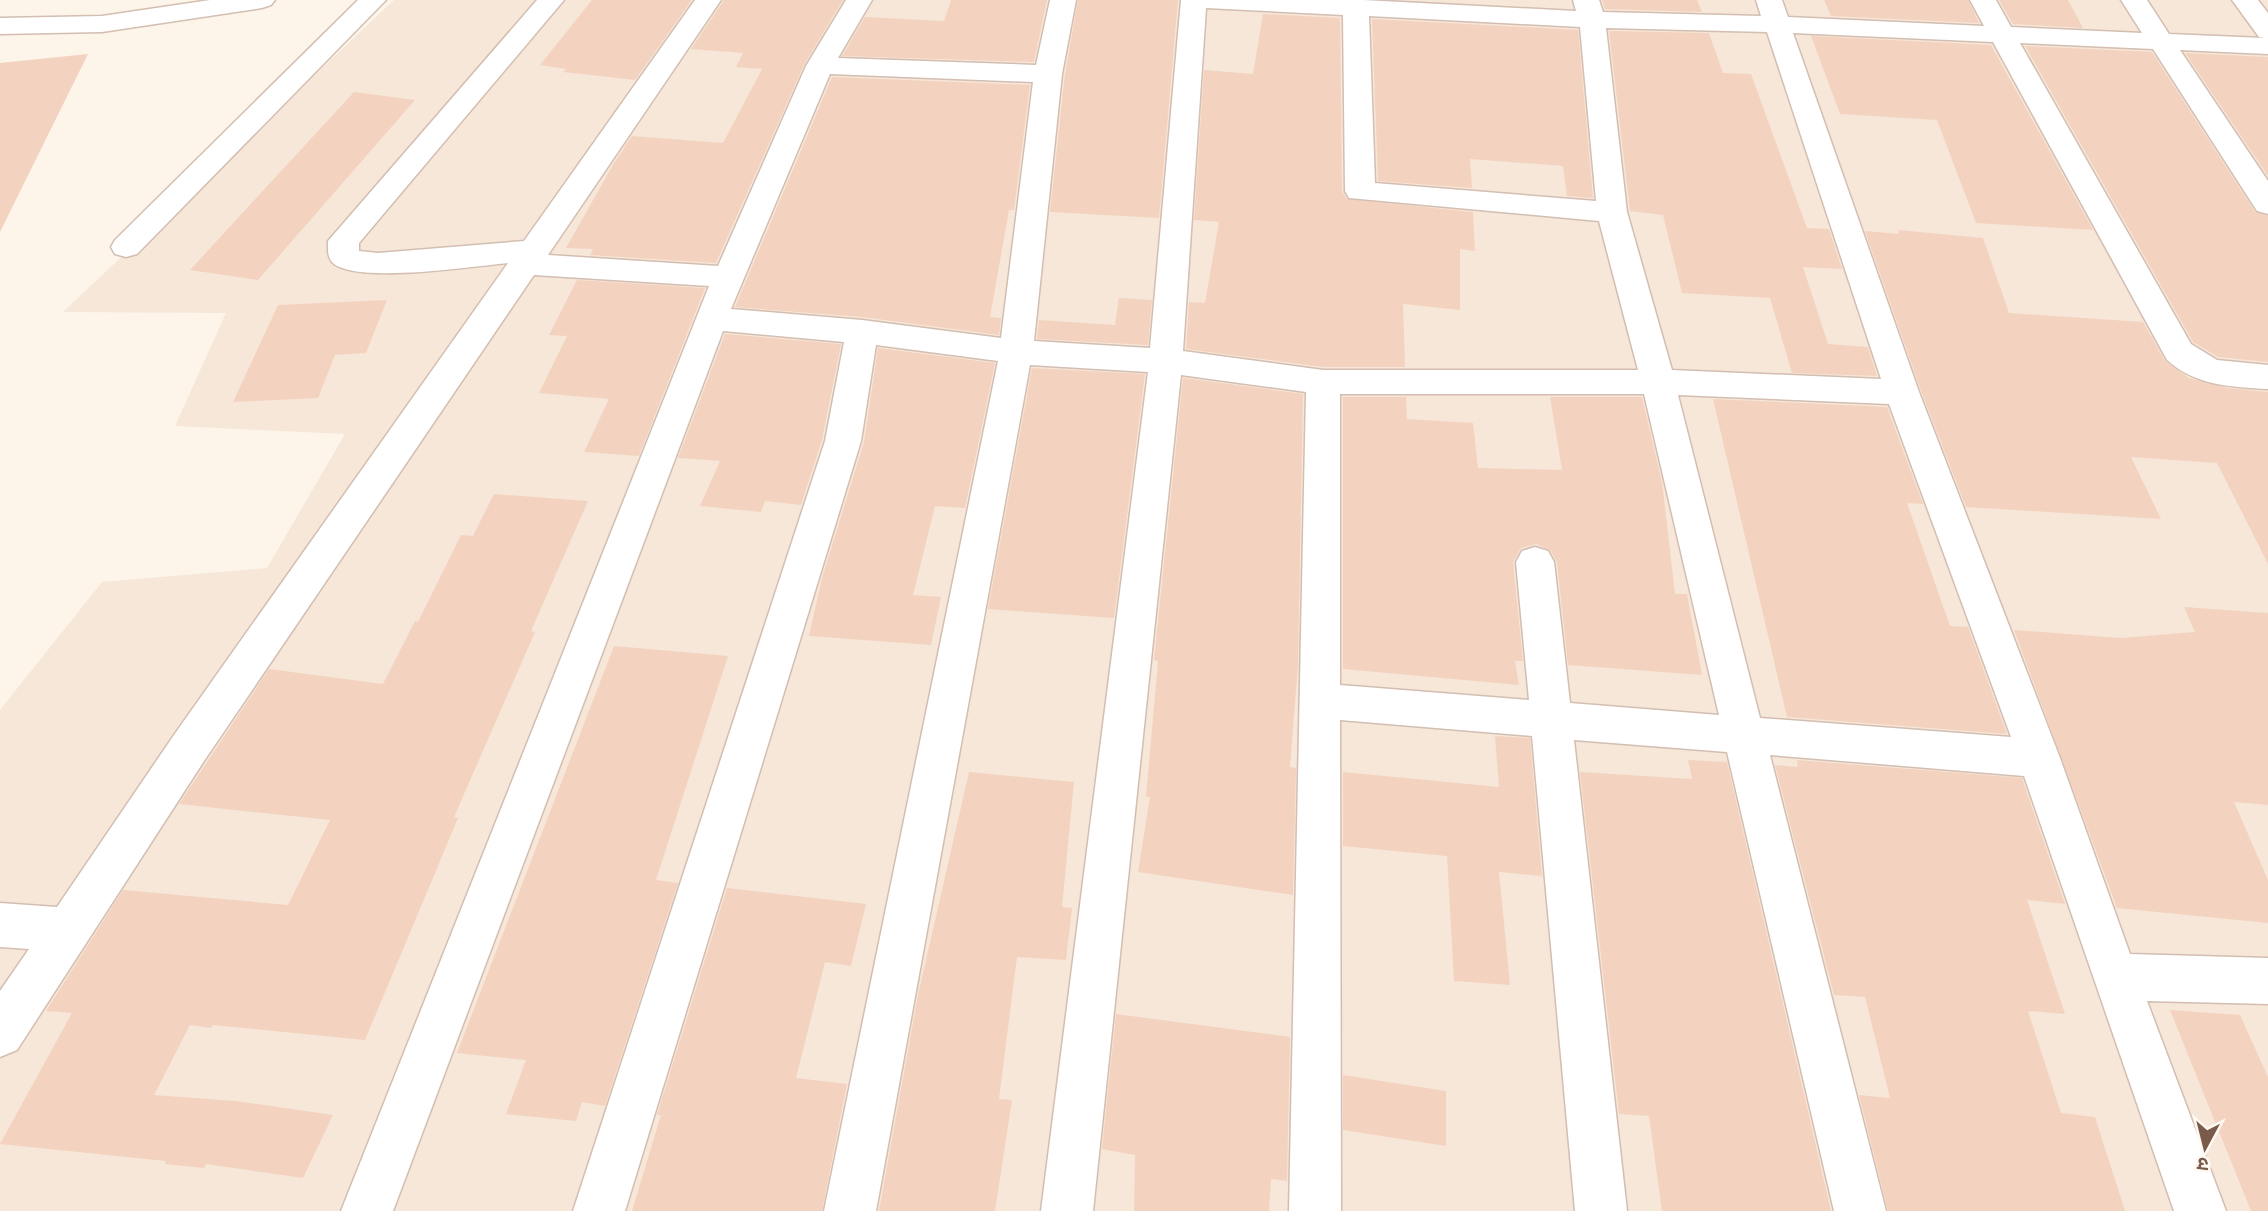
<svg xmlns="http://www.w3.org/2000/svg" width="2268" height="1211" viewBox="0 0 2268 1211" font-family="Raleway,'Noto Sans Devanagari',sans-serif">
<style>
.residential{fill:#f6e7d8}
.building{fill:#f4d2c0}
.lines{fill:none;stroke-linecap:round;stroke-linejoin:round}
.minor-casing{stroke:#d3beb1;stroke-width:3}
.minor{fill:#fff;fill-rule:evenodd}
</style>
<rect width="100%" height="100%" fill="#fdf5ea"/>
<!-- residential -->
<path class="residential" d="M394,0h1874v1211h-2268v-501l102,-128 165,-14 78,-134 -170,-8 51,-113 -163,-1z"/>
<!-- building -->
<path class="building" d="M592,0h100l-57,80 -72,-8 3,-3 -26,-4z
M724,0h119l-39,65 -88,198 -126,-8 3,-6 -27,-1 48,-85 18,-27 91,7 39,-74 -26,-2 7,-14 -52,-4z
M951,0h96l-13,62 -192,-6 23,-39 79,4z
M1078,0h100l-19,218 -109,-6 15,-138z
M1602,0h95l5,12 -97,-3z
M1824,0h144l11,23 -148,-7z
M1999,0h69l15,28 -70,-4z
M1263,14l77,4 2,173 5,8 126,13 2,39 -15,-2v61l-57,-6 2,63h-82l-137,-18 3,-47 16,1 14,-81 -25,-2 10,-150 49,4z
M1372,19l206,11 15,168 -26,-2 -4,-30 -93,-7 2,29 -94,-7z
M1609,31l100,2 14,40 28,1 56,154 22,1 13,40 -39,-2 25,77 40,3 9,29 -85,-3 -22,-75 -88,-5 -19,-78 -33,-4z
M1811,36l180,9 102,185 -117,-7 -39,-103 -97,-6z
M2025,46l127,6 103,160 13,4v146l-50,-5 -25,-15z
M2185,53l83,4v119z
M88,54l-88,178v-169z
M832,77l198,8 -16,125h-5l-19,107 11,1 -2,17 -137,-18 -127,-10z
M354,92l61,8 -157,180 -68,-10z
M1898,230l85,8 26,75 134,9 22,39 24,17 38,10 41,4v172l-51,-101 -86,-6 30,62 -195,-12 -45,-116 -56,-160 34,3z
M577,280l128,8 -66,168 -55,-4 25,-53 -70,-6 28,-57 -18,-1z
M1119,298l33,2 -4,45 -111,-6 2,-19 76,5z
M387,300l-21,53 -31,2 -17,43 -85,4 45,-97z
M725,334l116,10 -19,96 -21,65 -36,-4 -4,11 -61,-6 20,-45 -42,-3z
M878,348l117,15 -30,145 -30,-2 -22,89 28,2 -10,48 -122,-9 13,-58 42,-136z
M1032,368l113,6 -31,244 -126,-9z
M1183,378l120,16 -5,271 -8,102 6,1 -3,127 -155,-23 12,-75h-4l12,-136 -4,-1z
M1343,397h63l1,22 66,4 5,45 84,2 -12,-73h92l20,85 13,112h12l15,81 -134,-10 -11,-103 -7,-12 -14,-6 -15,4 -8,14 10,99h-8l4,24 -176,-16z
M1713,399l174,8 36,97 -16,-1 43,123 18,1 39,107 -220,-17z
M494,494l94,7 -57,130 4,1 -81,185 4,1 -93,222 -152,-15 -2,3 -21,-3 -36,70 82,6 97,14 -30,63 -97,-14 -2,4 -39,-4 1,-3 -166,-17 72,-131 -26,-2 77,-121 165,15 42,-85 -151,-16 90,-135 114,15 32,-63 3,1 43,-87 12,1z
M2184,607l84,6v192l-34,-3 34,78v43l-151,-15 -103,-278 107,8 74,-6z
M614,646l114,10 -72,224 22,3 -73,223 -23,-4 -6,19 -70,-7 20,-54 -69,-7z
M1495,736l35,2 12,138 -43,-4 11,113 -56,-4 -7,-125 -104,-10v-74l156,15z
M1688,760l39,2 104,449h-169l-13,-95 -30,-2 -39,-342 112,7z
M1797,760l225,18 43,126 -38,-4 38,114 -37,-3 33,102 34,4 30,94h-237l-29,-116 31,3 -25,-101 -31,-2 -59,-230 23,2z
M969,772l105,10 -12,125 10,1 -6,52 -49,-3 -18,142 13,1 -17,111h-116l39,-216z
M727,888l139,16 -15,62 -26,-4 -29,116 51,6 -25,127h-190l29,-96h-4z
M2170,1010l70,5 28,62v134h-17z
M1116,1014l174,23 -3,144 -16,-2 -2,32h-135l1,-56 -33,-6z
M1343,1075l103,16v55l-103,-16z"/>
<g class="lines">
<defs>
<path id="minor" d="M210,0h65l-4,5 -9,3 -160,24 -102,2v-16l102,-2z
M358,0h28l-249,254 -11,3 -11,-3 -4,-7 4,-7z
M537,0h27l-205,243v8l19,2 146,-12 171,-241h26l-173,255 170,11 88,-200 40,-66h26l-34,58 198,7 14,-65h26l-14,74 -28,267 116,7 31,-348h182l213,11 -3,-11h26l4,12 158,4 -5,-16h26l6,17 196,9 -14,-26h26l15,27 131,6 -21,-33h26l22,34 95,4 -5,-1 -27,-37h26l10,13v41l-88,-4 88,131v33l-11,-3 -104,-162 -133,-6 171,301 26,16 51,5v24c-37,-2 -72,-3 -101,-29l-174,-318 -200,-9 126,359 141,366 70,196 138,4v46l-121,-3 79,210h-52l-150,-435 -254,-21 116,456h-52l-107,-459 -153,-12 53,471h-52l-43,-475 -192,-16 1,491h-52l17,-819 -125,-17 -88,836h-52l107,-839 -118,-7 -154,846h-52l174,-850 -122,-16 -15,96 -236,770h-52l252,-770 19,-99 -121,-11 -330,880h-52l368,-925 -175,-11 -330,486 -187,289 -17,7v-66l29,-42 -29,-2v-44l57,4 117,-172 334,-472c-33,3 -155,22 -176,-1 -5,-6 -4,-14 -4,-21zM1206,8l137,7 2,176 4,7 250,23 39,149h-315l-140,-19zM1369,16l211,11 16,174 -221,-18zM1606,28l161,4 114,347 -209,-9 -45,-158zM830,74l203,8 -32,256 -139,-18 -131,-11zM1340,394h304l75,321 -149,-12 -16,-141 -6,-11 -13,-4 -13,4 -6,11 13,138 -189,-15zM1678,395l211,9 122,333 -251,-19z"/>
</defs>
<!-- minor casing -->
<use href="#minor" class="minor-casing"/>
<!-- minor -->
<use href="#minor" class="minor"/>
</g>
<!-- north arrow -->
<g transform="translate(2205 1148) rotate(187)" stroke="#fff9f1" stroke-width="5" paint-order="stroke">
<path d="M0-5L12 26L0 18L-12 26Z" fill="#7a5a4b"/>
<text y="-10" font-size="19" font-weight="bold" text-anchor="middle" fill="#7a5a4b">उ</text>
</g>
</svg>
